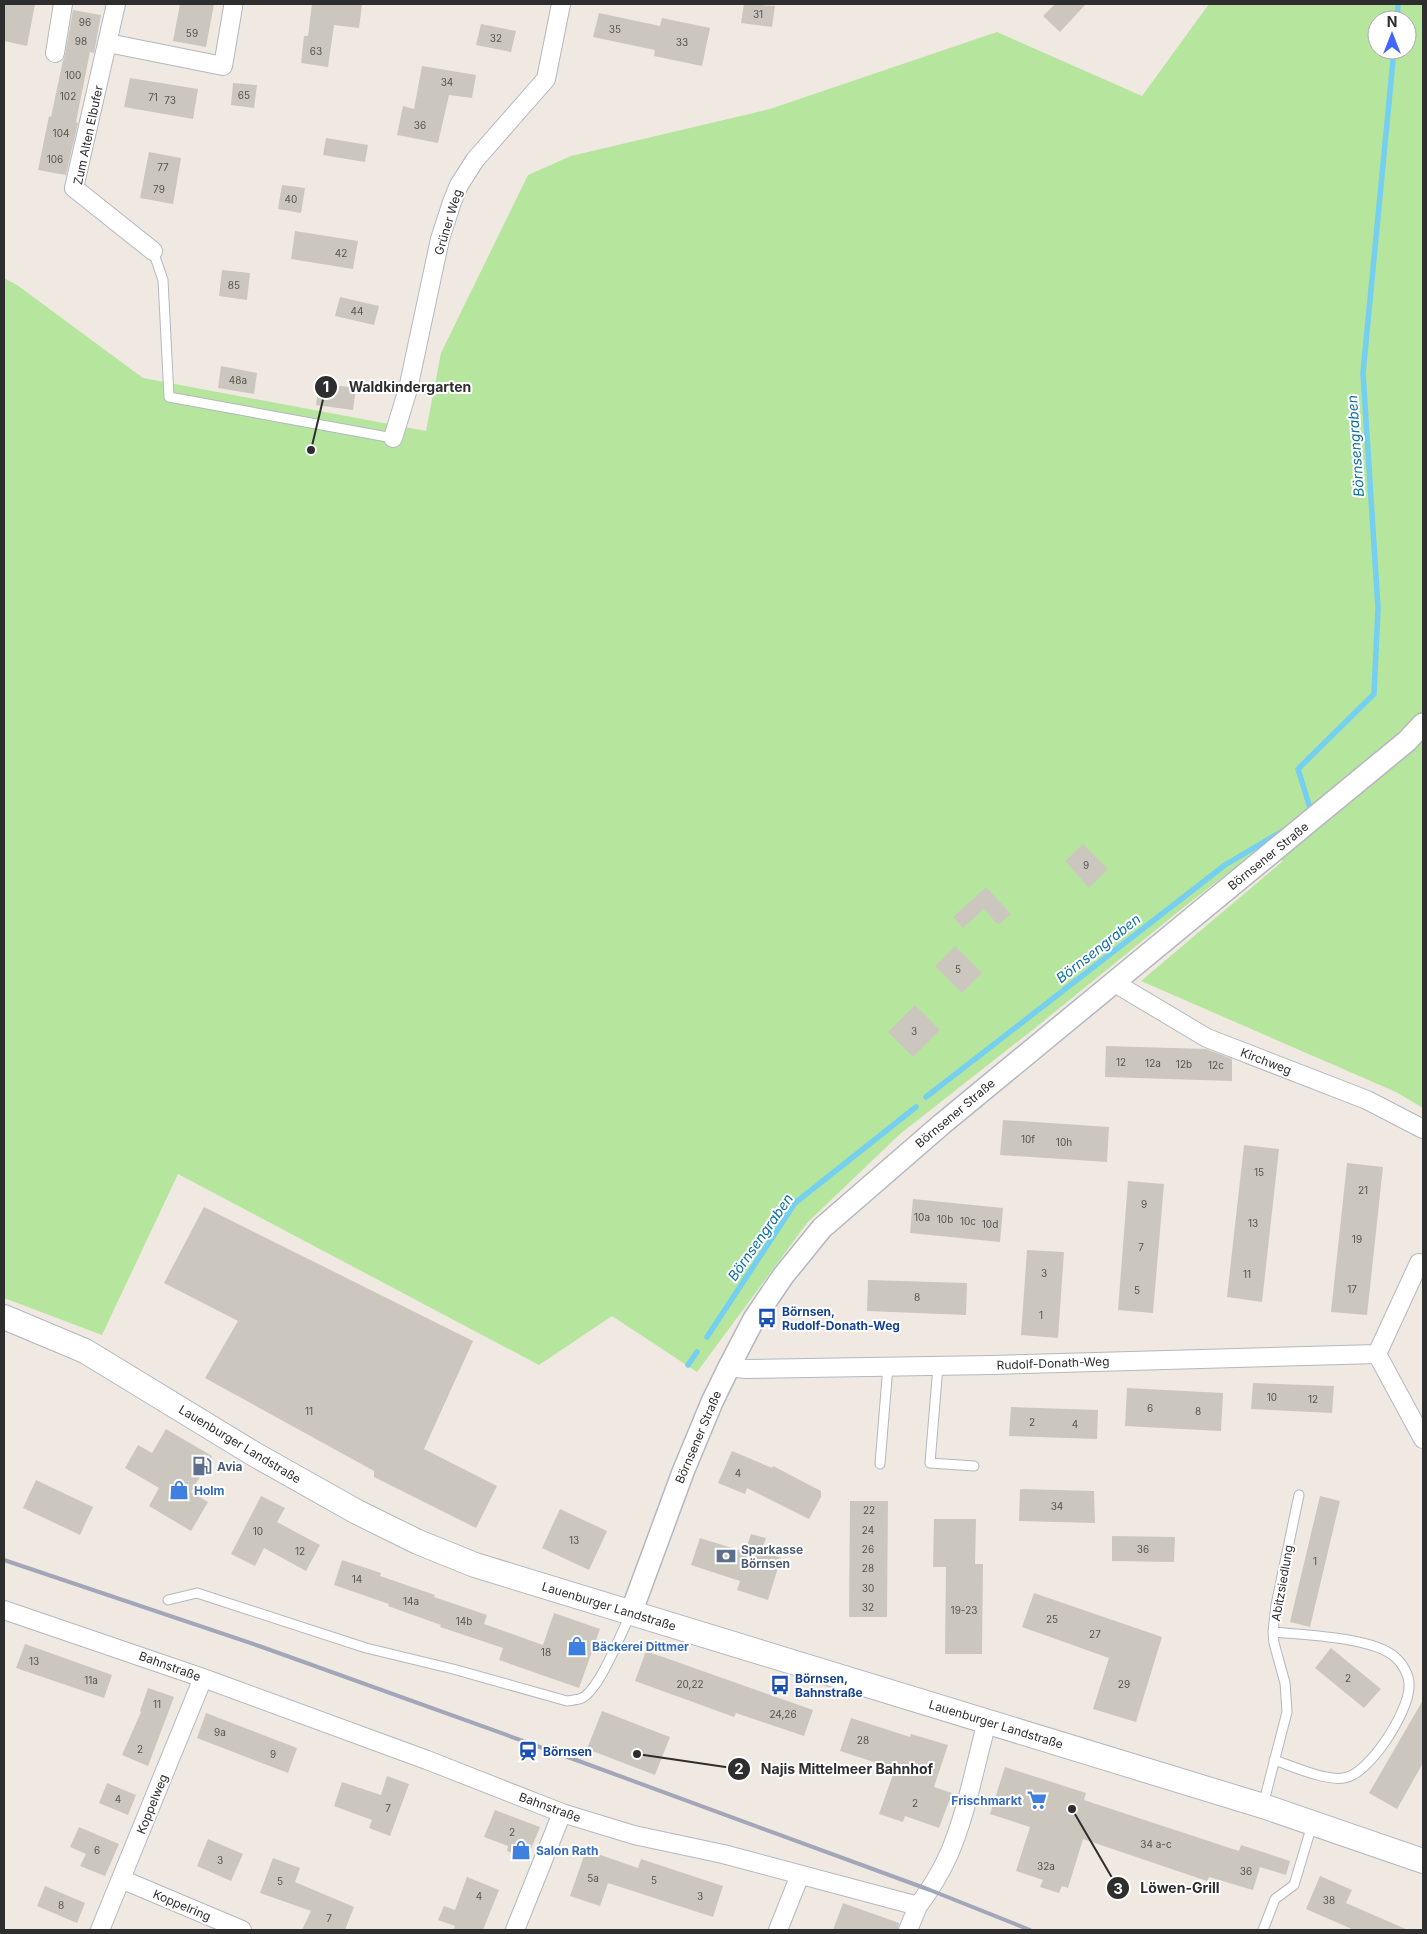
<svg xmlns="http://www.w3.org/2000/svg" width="1427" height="1934" viewBox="0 0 1427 1934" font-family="Inter,sans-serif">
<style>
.green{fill:#b6e59e;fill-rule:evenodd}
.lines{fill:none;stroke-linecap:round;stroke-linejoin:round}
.stream{stroke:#75cff0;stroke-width:5.5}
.building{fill:#cbc7bf}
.service-casing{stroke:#b4b7c1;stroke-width:11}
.minor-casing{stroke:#b4b7c1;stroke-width:20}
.tertiary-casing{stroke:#b4b7c1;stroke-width:24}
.secondary-casing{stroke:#b4b7c1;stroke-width:26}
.service{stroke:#fff;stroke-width:9}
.minor{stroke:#fff;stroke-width:18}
.tertiary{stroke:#fff;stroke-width:21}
.secondary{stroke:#fff;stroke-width:24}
.rail{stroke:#a3a6b8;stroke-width:4}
.labels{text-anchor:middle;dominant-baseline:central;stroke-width:4;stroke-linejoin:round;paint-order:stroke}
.number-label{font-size:10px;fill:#555452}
.street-label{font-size:12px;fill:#2e2e2e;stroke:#fff}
.transit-label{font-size:12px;font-weight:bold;fill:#164399;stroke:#fff;text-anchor:start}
.service-label{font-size:12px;font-weight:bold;fill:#4e5e75;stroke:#fff;text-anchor:start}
.shop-label{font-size:12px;font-weight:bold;fill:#366cbe;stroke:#fff;text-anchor:start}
.water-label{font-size:14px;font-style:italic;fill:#0d6fa3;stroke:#fff}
.leader{fill:none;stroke:#2e2e2e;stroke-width:2}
.callout-dot{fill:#2e2e2e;stroke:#fff;stroke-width:2}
.mark-label{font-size:15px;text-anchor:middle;font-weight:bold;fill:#fff}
.callout-label{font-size:14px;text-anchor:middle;font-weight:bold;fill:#2e2e2e;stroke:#fff;stroke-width:4;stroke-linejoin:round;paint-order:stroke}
</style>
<rect width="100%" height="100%" fill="#efe9e1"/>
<!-- green -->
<path class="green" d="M1209,4h214v1104l-27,-16 -255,-111 142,-120 -21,-14 -73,56 -154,125 -135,106 -93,89 -110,149 -85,-56 -73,49 -361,-191 -76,161 -98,-37v-1020l13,7 126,93 283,53 15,-78 87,-178 43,-19 199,-47 227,-77 145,64zM1377,20h30v30h-30z"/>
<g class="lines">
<!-- stream -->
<path class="stream" d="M1397,20l1,-16
M1310,808l-12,-39 76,-75 4,-86 -15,-235 31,-323
M926,1097l299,-232 56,-33
M707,1337l88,-134 121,-96
M688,1365l9,-13"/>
</g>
<!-- building -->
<path class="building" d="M4,4h31l-8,42 -23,-5z
M180,4h34l-8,43 -33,-6z
M312,4l50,1 -3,23 -25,-3 -6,42 -27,-4 3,-27h4z
M744,4l31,2 -3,21 -31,-4z
M1055,4h31l-26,28 -17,-16z
M73,10l28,5 -7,38 -4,-1 -14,70 2,1 -12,52 -28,-5 11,-54 2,1 12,-57 2,-5z
M599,13l61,13 2,-8 48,10 -8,38 -48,-10 1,-6 -62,-13z
M481,24l35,7 -5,21 -35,-7z
M422,66l54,9 -4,23 -23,-3 -11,48 -41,-8 6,-29 11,3z
M130,78l68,11 -5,30 -69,-12z
M233,83l24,2 -3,23 -23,-3z
M326,138l42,7 -3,17 -42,-7z
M149,152l32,6 -8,46 -33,-6z
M282,185l23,3 -4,25 -23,-4z
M295,231l63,10 -5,28 -62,-10z
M222,270l28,3 -3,27 -28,-4z
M340,297l39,9 -5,19 -39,-9z
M221,366l36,7 -3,21 -36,-6z
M319,383l37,5 -3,22 -37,-5z
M1083,844l25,25 -19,19 -24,-27z
M986,887l25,27 -13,11 -14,-16 -21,19 -10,-11z
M955,946l27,27 -20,20 -27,-27z
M915,1005l25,25 -27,27 -25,-25z
M1106,1046l100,3 26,10v22l-127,-4z
M1003,1120l106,7 -2,35 -107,-7z
M1244,1145l35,4 -17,153 -35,-5z
M1347,1163l36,4 -16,148 -36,-3z
M1128,1181l36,3 -11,129 -35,-3z
M913,1199l90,9 -3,34 -90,-9z
M204,1207l269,134 -49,108 73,37 -21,42 -102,-51v-6l-169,-93 33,-57 -74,-38z
M1027,1250l37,2 -6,86 -37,-3z
M868,1280l99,3 -1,32 -99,-4z
M1253,1383l81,3 -2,27 -81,-4z
M1127,1388l96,5 -2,38 -96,-5z
M1011,1407l87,3 -1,29 -88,-3z
M166,1429l46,27 -21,36 17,10 -17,29 -42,-25 10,-18 -34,-20 13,-23 14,8z
M732,1451l40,17 1,-2 48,25v6l-12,22 -62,-31 -2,6 -27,-11z
M36,1480l57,27 -13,28 -57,-27z
M1020,1489l74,2 1,32 -76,-2z
M261,1496l24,12 -8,14 43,23 -14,26 -42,-23 -9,18 -24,-12z
M1320,1496l20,5 -30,126 -20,-5z
M850,1501h38l-1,116h-38z
M560,1509l47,22 -18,39 -47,-22z
M934,1519h42l-1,45h8l-1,90h-37l1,-87h-13z
M751,1534l15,4 -5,14 20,6 -13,42 -31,-10 3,-9 -49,-16 9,-27 45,14z
M1112,1536l63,1 -1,25 -62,-1z
M342,1560l39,13 -1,3 55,19 -1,2 53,18 -3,9 59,21 11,-32 46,16 -21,59 -80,-28 4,-12 -63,-21 1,-2 -53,-19 1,-2 -55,-19z
M1034,1593l128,44 -26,85 -43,-13 16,-51 -87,-31z
M25,1644l87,31 -8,23 -88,-30z
M1331,1648l50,41 -17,19 -49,-40z
M646,1651l167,59 -9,26 -68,-23 -2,4 -99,-36z
M148,1688l26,9 -26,69 -26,-11 19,-43 -1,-1z
M1423,1700v63l-26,46 -28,-16z
M602,1711l68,26 -15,38 -68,-26z
M206,1713l91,35 -9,25 -91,-35z
M851,1718l59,19 1,-3 37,11 -14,42 18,6 -13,35 -34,-12 -2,6 -24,-8 16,-45 -55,-18z
M1005,1767l81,26 -2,7 155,51 2,-6 49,16 -4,14 -26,-8 -7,23 -44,-13 -2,4 -124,-42 -15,49 -6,-2 -3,7 -19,-6 3,-7 -27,-9 14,-44 -40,-13z
M387,1776l22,8 -19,52 -21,-8 3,-8 -38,-14 8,-24 39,13z
M107,1783l29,12 -8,20 -29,-12z
M495,1810l45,17 -13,32 -20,-8 1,-5 -24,-9z
M79,1827l40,17 -14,32 -25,-10 6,-12 -16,-7z
M208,1839l35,15 -12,27 -34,-15z
M586,1850l52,18 3,-9 82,27 -10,31 -105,-34 -8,23 -30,-10z
M273,1858l27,10 -5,14 59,25 -9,23h-43l9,-19 -51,-18z
M1320,1876l32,14 -6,13 62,27h-54l-48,-21z
M467,1877l32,13 -16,40h-30l2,-4 -17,-6 6,-14 11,4z
M45,1886l40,17 -8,20 -40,-17z
M843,1903l56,20 -1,7h-65z"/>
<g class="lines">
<defs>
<path id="service" d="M153,251l10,29 6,117 224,41
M938,1366l-8,97 44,3
M880,1464l8,-98
M168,1600l29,-7 169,55 87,21 114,32c5,-1 11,-1 15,-3 18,-9 39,-65 49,-85
M1273,1632c31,3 100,5 122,25 8,7 15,19 14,30 0,24 -40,88 -65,91 -19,3 -52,-12 -70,-18
M1263,1805l24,-93 -2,-29 -11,-40 -1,-11 3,-27 23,-110
M1263,1930l12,-31 19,-14 18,-60"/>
<path id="minor" d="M116,4l-42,184 79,63
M108,43l115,23 10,-59
M55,53l8,-49
M393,438l15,-49 32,-150 12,-37 7,-17 16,-25 71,-81 15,-75
M1113,982l94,56 160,62 56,29
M1377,1354l42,-91
M1377,1354l46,85
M729,1367l17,2 245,-4 386,-11
M4,1610l199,68 224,82 135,53 72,22 89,19 195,52c12,-16 23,-34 31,-52 18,-42 26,-89 38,-132
M121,1879l121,51
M100,1930l103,-252
M515,1930l47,-117
M778,1930l22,-55
M908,1930l10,-24"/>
<path id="tertiary" d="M631,1613l52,-141 29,-70 17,-35 25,-48 29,-43 39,-48 120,-104 363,-299 102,-84 16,-17"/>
<path id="secondary" d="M4,1317l81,34 169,103 103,58 61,30 57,23 788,241 160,55"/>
</defs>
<!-- service casing -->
<use href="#service" class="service-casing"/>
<!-- minor casing -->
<use href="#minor" class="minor-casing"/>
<!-- tertiary casing -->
<use href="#tertiary" class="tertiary-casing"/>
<!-- secondary casing -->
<use href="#secondary" class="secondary-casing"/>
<!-- service -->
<use href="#service" class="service"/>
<!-- minor -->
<use href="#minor" class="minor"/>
<!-- tertiary -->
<use href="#tertiary" class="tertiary"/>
<!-- secondary -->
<use href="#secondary" class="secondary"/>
<!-- rail -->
<path class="rail" d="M4,1560l258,87 314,113 354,130 100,40"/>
</g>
<!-- icons -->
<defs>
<symbol id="bus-bare" viewBox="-9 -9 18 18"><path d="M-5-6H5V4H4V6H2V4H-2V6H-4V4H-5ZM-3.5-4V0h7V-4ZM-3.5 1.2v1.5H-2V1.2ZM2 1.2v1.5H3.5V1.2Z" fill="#1a4fb4" stroke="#fff" stroke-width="2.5" paint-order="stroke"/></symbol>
<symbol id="fuel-bare" viewBox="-9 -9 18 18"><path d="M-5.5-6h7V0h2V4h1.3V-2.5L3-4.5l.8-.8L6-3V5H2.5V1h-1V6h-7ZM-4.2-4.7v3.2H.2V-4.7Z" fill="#5c6f8a" stroke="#fff" stroke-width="2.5" paint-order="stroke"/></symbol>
<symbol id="shop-bare" viewBox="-9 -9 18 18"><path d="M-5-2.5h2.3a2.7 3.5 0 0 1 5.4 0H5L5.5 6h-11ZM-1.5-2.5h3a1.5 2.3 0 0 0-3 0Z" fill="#3f7fe0" stroke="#fff" stroke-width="2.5" paint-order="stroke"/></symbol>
<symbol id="bank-bare" viewBox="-9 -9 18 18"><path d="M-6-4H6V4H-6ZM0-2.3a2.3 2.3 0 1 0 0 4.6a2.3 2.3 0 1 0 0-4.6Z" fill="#5c6f8a" stroke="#fff" stroke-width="2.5" paint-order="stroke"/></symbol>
<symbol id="station-bare" viewBox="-9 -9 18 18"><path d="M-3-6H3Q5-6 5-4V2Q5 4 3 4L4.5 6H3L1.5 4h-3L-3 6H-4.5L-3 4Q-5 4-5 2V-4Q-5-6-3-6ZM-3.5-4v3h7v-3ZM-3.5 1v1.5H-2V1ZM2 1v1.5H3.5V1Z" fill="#1a4fb4" stroke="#fff" stroke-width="2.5" paint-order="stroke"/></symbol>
<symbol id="supermarket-bare" viewBox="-9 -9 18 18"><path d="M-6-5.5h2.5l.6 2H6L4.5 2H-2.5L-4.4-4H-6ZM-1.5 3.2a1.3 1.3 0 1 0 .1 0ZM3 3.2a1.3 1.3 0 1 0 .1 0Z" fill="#3f7fe0" stroke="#fff" stroke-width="2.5" paint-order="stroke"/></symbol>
</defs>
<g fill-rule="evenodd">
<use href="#bus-bare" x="753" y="1304" width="28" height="28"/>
<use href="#fuel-bare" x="188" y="1452" width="28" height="28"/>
<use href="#shop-bare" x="165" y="1476" width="28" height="28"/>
<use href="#bank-bare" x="712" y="1542" width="28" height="28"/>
<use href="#shop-bare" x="563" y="1632" width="28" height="28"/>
<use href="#bus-bare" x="766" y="1671" width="28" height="28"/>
<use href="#station-bare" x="514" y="1737" width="28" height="28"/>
<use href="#supermarket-bare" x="1023" y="1786" width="28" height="28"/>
<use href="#shop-bare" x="507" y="1836" width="28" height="28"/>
</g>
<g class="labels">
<!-- number labels -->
<g class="number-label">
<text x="758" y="14">31</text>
<text x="85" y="22">96</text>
<text x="615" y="29">35</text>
<text x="192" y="33">59</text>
<text x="496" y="38">32</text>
<text x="81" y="41">98</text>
<text x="682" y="42">33</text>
<text x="316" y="51">63</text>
<text x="73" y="75">100</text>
<text x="447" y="82">34</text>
<text x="244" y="95">65</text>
<text x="68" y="96">102</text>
<text x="153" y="97">71</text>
<text x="170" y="100">73</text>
<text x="420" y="125">36</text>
<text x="61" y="133">104</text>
<text x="55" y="159">106</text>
<text x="163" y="167">77</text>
<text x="159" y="189">79</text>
<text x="291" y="199">40</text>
<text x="341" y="253">42</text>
<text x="234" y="285">85</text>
<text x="357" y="311">44</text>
<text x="238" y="380">48a</text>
<text x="1086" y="865">9</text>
<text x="958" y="969">5</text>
<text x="914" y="1031">3</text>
<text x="1121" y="1062">12</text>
<text x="1153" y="1063">12a</text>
<text x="1184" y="1064">12b</text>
<text x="1216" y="1065">12c</text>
<text x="1028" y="1139">10f</text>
<text x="1064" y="1142">10h</text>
<text x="1259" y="1172">15</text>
<text x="1363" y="1190">21</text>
<text x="1144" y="1204">9</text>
<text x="922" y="1217">10a</text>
<text x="945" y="1219">10b</text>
<text x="968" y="1221">10c</text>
<text x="1253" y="1223">13</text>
<text x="990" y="1224">10d</text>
<text x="1357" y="1239">19</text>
<text x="1141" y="1247">7</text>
<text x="1044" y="1273">3</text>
<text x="1247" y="1274">11</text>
<text x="1352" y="1289">17</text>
<text x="1137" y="1290">5</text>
<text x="917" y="1297">8</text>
<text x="1041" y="1315">1</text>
<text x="1272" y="1397">10</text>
<text x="1313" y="1399">12</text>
<text x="1150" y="1408">6</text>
<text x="309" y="1411">11</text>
<text x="1198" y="1411">8</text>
<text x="1032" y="1422">2</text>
<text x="1075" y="1424">4</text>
<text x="738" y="1473">4</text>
<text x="1057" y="1506">34</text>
<text x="869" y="1510">22</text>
<text x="868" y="1530">24</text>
<text x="258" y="1531">10</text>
<text x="574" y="1540">13</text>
<text x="868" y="1549">26</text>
<text x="1143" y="1549">36</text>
<text x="300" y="1551">12</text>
<text x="1315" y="1561">1</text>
<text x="868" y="1568">28</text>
<text x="357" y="1579">14</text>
<text x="868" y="1588">30</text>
<text x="411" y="1601">14a</text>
<text x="868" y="1607">32</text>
<text x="964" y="1610">19-23</text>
<text x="1052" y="1619">25</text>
<text x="464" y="1621">14b</text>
<text x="1095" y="1634">27</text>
<text x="546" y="1652">18</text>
<text x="34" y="1661">13</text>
<text x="1348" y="1678">2</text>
<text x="91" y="1680">11a</text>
<text x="690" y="1684">20,22</text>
<text x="1124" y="1684">29</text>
<text x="157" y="1704">11</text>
<text x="783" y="1714">24,26</text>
<text x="220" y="1732">9a</text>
<text x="863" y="1740">28</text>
<text x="140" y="1749">2</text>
<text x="273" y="1754">9</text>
<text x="118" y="1799">4</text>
<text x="915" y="1803">2</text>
<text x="388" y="1808">7</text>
<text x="512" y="1832">2</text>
<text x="1156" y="1844">34 a-c</text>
<text x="97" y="1850">6</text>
<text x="220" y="1860">3</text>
<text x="1046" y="1866">32a</text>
<text x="1246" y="1871">36</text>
<text x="593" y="1878">5a</text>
<text x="654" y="1880">5</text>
<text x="280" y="1881">5</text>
<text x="479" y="1896">4</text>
<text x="700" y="1896">3</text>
<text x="1329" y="1900">38</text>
<text x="61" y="1905">8</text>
<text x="329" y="1918">7</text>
</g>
<!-- street labels -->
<g class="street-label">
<text transform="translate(88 135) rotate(-78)">Zum Alten Elbufer</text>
<text transform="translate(448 222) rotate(-73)">Grüner Weg</text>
<text transform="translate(1268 856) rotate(-39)">Börnsener Straße</text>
<text transform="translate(1266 1061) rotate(21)">Kirchweg</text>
<text transform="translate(955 1113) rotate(-40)">Börnsener Straße</text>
<text transform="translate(1053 1363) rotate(-2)">Rudolf-Donath-Weg</text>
<text transform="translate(698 1437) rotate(-67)">Börnsener Straße</text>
<text transform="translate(240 1444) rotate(31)">Lauenburger Landstraße</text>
<text transform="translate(1282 1583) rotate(-80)">Abitzsiedlung</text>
<text transform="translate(609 1606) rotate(17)">Lauenburger Landstraße</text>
<text transform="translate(170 1666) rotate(20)">Bahnstraße</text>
<text transform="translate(996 1724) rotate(17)">Lauenburger Landstraße</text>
<text transform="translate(152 1804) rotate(-68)">Koppelweg</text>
<text transform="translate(550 1807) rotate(20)">Bahnstraße</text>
<text transform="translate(182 1905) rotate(23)">Koppelring</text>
</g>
<!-- transit labels -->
<g class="transit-label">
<text x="782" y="1311">Börnsen,<tspan x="782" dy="14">Rudolf-Donath-Weg</tspan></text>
<text x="795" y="1678">Börnsen,<tspan x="795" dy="14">Bahnstraße</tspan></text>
<text x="543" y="1751">Börnsen</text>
</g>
<!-- service labels -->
<g class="service-label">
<text x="217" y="1466">Avia</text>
<text x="741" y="1549">Sparkasse<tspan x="741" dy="14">Börnsen</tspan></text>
</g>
<!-- shop labels -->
<g class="shop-label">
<text x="194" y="1490">Holm</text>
<text x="592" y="1646">Bäckerei Dittmer</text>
<text x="1022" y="1800" text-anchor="end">Frischmarkt</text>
<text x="536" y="1850">Salon Rath</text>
</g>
<!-- water labels -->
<g class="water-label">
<text transform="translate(1355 446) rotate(-94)">Börnsengraben</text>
<text transform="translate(1098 948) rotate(-38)">Börnsengraben</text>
<text transform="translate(760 1237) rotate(-55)">Börnsengraben</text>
</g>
</g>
<!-- callouts -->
<path class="leader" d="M311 450L326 387M637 1754L739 1769M1072 1809L1118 1888"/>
<g class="callout-dot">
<circle cx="311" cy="450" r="5"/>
<circle cx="637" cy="1754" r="5"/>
<circle cx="1072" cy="1809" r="5"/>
<circle cx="326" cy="387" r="12"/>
<circle cx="739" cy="1769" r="12"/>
<circle cx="1118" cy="1888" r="12"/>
</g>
<g class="mark-label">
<text x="326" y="392">1</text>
<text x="739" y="1774">2</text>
<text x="1118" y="1894">3</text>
</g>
<g class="callout-label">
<text x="410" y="392">Waldkindergarten</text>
<text x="847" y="1774">Najis Mittelmeer Bahnhof</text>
<text x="1180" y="1893">Löwen-Grill</text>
</g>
<!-- border -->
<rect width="1427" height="1934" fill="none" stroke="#2e2e2e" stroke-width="10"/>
<!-- north arrow -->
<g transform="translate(1392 35)"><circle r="24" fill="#ffffff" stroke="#ababab"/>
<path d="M0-4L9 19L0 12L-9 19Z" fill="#4264fb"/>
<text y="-8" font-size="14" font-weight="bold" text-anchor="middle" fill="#2e2e2e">N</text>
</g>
</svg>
